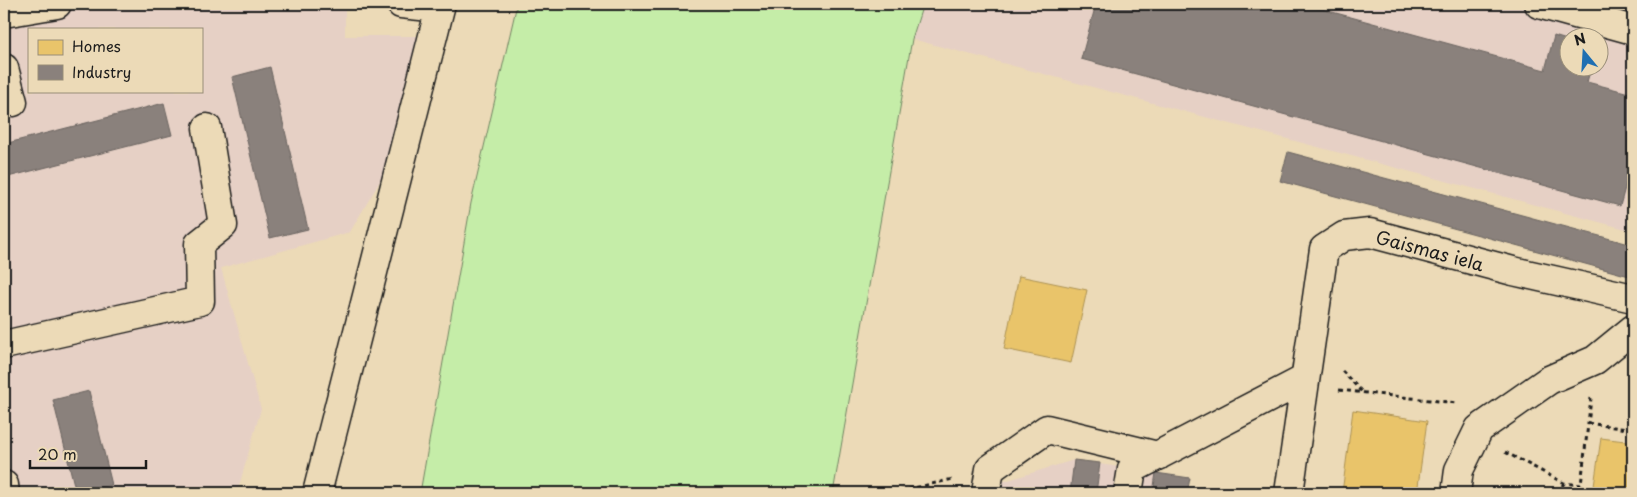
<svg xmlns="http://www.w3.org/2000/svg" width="1637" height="497" viewBox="0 0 1637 497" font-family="'Playpen Sans',sans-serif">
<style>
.built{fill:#e6d0c5;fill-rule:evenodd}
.green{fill:#c5eda8;stroke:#708462}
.homes{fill:#e9c46a;stroke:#ac9253}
.industry{fill:#8a817c;stroke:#69635f}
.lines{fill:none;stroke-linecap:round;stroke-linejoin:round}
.minor-casing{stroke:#1c1c1c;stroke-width:31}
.path{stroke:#1c1c1c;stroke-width:3;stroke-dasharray:4 4;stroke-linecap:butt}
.minor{stroke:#ecdab7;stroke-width:28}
.labels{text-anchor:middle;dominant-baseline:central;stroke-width:5;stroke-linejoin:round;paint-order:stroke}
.street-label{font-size:18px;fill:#1c1c1c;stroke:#ecdab7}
</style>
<rect width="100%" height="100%" fill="#ecdab7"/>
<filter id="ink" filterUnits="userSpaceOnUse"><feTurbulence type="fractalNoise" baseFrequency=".02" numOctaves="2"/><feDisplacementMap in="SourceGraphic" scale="10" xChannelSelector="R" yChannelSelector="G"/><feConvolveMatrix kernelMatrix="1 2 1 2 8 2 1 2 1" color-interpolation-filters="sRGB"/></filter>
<g filter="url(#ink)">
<!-- built -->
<path class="built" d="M4,4h341v32h74l-33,135 -36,61 -129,36 40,141 -24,84h-233zM29,29h172v62h-172z
M923,4h710v227l-721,-192zM1570,38h30v30h-30z
M1074,460l116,18 -3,15h-222z"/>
<!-- green -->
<path class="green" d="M517,4h406l-11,35 -79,454h-413l51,-290z"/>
<!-- homes -->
<path class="homes" d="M1019,276l68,14 -16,73 -67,-14z
M1353,410l74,11 -10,72h-75z
M1601,438l32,4v51h-40z"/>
<!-- industry -->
<path class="industry" d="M1096,4h207l242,66 9,-34 16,5v27h21l-4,14 46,12v64l-13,48 -539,-147z
M270,67l38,162 -38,9 -38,-161z
M164,103l8,32 -168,43v-34z
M1288,152l345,93v32l-353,-96z
M89,391l23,94 -36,8 -23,-93z
M1074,460l26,3 -4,30h-26z
M1156,473l34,5 -3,15h-34z"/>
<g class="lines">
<defs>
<path id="minor" d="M401,4l39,4
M1539,4l94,26
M4,13l53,-9
M4,68l9,34
M4,345l196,-44 -1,-57 24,-19 -16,-97
M4,485l1,8
M317,493l124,-489
M986,493l4,-24 57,-40 111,27
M1128,493l4,-24 173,-90
M1289,493l35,-244 20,-13 26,-3 143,38 120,27
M1456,493l3,-23 20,-41 70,-49 46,-20 38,-31"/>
</defs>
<!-- minor casing -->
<use href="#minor" class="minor-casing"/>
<!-- path -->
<path class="path" d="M1342,371l20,21
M1339,390l118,13
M1588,423l45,7
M1505,452l59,31 17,2 10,-87
M893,493l60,-14
M1558,493l6,-10"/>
<!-- minor -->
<use href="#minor" class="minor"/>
</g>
</g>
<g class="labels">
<!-- street labels -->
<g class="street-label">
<text transform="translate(1430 250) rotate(15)">Gaismas iela</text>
</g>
</g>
<!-- margin -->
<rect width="1637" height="497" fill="none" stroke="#ecdab7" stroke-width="20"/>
<rect x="10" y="10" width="1617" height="477" fill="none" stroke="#1c1c1c" stroke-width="2" filter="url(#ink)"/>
<!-- legend -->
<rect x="28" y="28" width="175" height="65" fill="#ecdab7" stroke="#998e79"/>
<rect x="38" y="40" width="25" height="15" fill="#e9c46a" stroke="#998e79"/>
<text x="72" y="52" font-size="15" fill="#1c1c1c">Homes</text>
<rect x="38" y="65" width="25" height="15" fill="#8a817c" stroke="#998e79"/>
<text x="72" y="78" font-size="15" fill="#1c1c1c">Industry</text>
<!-- north arrow -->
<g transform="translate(1584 52) rotate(342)"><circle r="24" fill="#ecdab7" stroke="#998e79"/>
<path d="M0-4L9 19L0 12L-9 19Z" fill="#1f6fb2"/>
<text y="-8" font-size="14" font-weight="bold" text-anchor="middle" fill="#1c1c1c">N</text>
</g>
<!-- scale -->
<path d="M30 460v8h116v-8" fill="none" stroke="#1c1c1c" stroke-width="2.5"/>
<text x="38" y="460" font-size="15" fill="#1c1c1c" stroke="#ecdab7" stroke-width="4" paint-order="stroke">20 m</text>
</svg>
